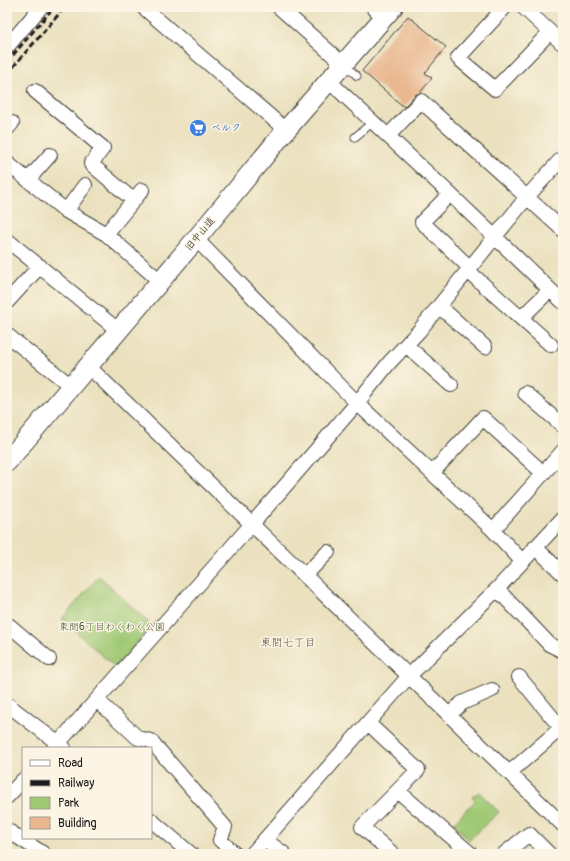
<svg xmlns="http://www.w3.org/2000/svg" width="570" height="861" viewBox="0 0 570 861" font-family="Pangolin,'Klee One',sans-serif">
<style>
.green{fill:#a0c974;stroke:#5e7248}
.building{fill:#e9b891}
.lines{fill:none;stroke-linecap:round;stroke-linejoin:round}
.service-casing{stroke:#3b3a34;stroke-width:9}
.minor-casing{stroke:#3b3a34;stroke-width:16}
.secondary-casing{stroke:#3b3a34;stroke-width:21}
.service{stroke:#fff;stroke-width:7}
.minor{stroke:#fff;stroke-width:14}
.secondary{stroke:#fff;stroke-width:19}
.rail{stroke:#1c1c1c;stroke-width:3;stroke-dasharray:6 3;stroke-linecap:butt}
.labels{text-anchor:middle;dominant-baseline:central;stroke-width:3;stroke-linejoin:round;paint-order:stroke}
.shop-label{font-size:10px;font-weight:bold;fill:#366cbe;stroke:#fcf5e5;text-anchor:start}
.street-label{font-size:10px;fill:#1c1c1c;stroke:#fcf5e5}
.park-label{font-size:10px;fill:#4a593b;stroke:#fcf5e5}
.neighbourhood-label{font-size:11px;fill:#645345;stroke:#fcf5e5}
</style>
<rect width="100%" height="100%" fill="#fcf5e5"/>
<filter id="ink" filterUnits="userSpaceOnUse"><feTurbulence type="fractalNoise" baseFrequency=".025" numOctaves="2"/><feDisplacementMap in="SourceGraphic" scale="8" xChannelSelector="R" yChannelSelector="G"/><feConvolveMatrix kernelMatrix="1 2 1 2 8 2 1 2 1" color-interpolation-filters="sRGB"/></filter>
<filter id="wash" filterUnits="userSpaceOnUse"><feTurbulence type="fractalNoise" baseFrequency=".012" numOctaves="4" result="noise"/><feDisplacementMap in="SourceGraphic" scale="16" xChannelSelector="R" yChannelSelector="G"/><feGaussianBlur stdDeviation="0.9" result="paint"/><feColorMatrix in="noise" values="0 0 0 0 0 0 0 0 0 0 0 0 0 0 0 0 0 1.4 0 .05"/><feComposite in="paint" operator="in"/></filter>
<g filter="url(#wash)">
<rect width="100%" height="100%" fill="#ebe1bf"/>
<!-- green -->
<path class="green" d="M99,576l53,50 -37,41 -53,-48z
M479,792l20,20 -30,28 -16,-17 22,-22 -3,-4z"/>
<g id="blocks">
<!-- building -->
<path class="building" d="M408,16l38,31 -21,26 7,5 -12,15 -5,2 -11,12 -42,-36z"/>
</g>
</g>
<g filter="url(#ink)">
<use href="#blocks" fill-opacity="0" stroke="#3b3a34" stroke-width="1"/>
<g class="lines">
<defs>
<path id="service" d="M344,64l13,12
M355,137l18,-15"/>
<path id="minor" d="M143,7l143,123
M279,7l64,57
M373,7l11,11
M505,7l-47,51 37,31 55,-57
M523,7l40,37
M7,47l34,-40
M329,81l121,113 113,108
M35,91l68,57 -12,16 42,36
M7,129l5,-6
M388,136l33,-35 142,129
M7,163l59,48 40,23 54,47
M28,180l22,-25
M450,194l-28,28 48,46
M66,211l19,-26
M106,234l36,-44
M196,239l161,164 136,127 29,31
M7,240l112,91
M468,271l83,74
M7,302l33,-36
M439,306l46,41
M521,318l29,-28
M7,335l64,51
M406,345l45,40
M88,366l475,459
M525,393l38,33
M432,473l51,-55 60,55
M493,530l70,-79
M535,547l28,27
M305,575l23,-23
M497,589l52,55 14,7
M7,630l3,-4 39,33
M97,700l41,38 13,3 74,86 -5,13 15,14
M7,704l57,44
M449,715l13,-12 30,-13
M368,723l50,47 -56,57 31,27
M54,748l198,-224 105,-121 32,-40 30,-32 108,-134 36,-40
M509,773l52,-45 -42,-51
M398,791l73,63
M7,797l16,-17
M151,820l40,34
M7,830l37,24
M265,840l19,14
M252,854l157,-178 88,-87 66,-71
M504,854l25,-20 20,20"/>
<path id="secondary" d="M7,462l189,-223 90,-109 107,-123"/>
</defs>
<!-- service casing -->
<use href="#service" class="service-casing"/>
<!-- minor casing -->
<use href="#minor" class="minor-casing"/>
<!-- secondary casing -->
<use href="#secondary" class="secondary-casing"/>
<!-- service -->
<use href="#service" class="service"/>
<!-- minor -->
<use href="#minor" class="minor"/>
<!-- secondary -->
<use href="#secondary" class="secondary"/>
<!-- rail -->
<path class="rail" d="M7,62l47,-55
M7,74l58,-67"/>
</g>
</g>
<!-- icons -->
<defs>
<symbol id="supermarket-disc" viewBox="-11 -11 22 22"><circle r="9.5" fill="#3f7fe0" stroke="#fcf5e5"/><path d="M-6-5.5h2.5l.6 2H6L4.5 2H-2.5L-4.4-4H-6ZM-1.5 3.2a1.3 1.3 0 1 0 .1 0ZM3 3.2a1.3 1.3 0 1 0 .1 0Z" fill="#fff"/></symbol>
</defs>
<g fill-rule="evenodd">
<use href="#supermarket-disc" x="188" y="118" width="20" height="20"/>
</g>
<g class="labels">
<!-- shop labels -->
<g class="shop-label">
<text x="211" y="128">ベルク</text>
</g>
<!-- street labels -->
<g class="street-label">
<text transform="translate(200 234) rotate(-50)">旧中山道</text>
</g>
<!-- park labels -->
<g class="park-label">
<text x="112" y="627">東間6丁目わくわく公園</text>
</g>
<!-- neighbourhood labels -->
<g class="neighbourhood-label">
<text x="288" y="642">東間七丁目</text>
</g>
</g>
<!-- margin -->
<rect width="570" height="861" fill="none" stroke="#fcf5e5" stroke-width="24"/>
<!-- legend -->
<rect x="22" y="747" width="130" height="92" fill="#fcf5e5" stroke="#a29e95"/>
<rect x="30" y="760" width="20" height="6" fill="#ffffff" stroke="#a29e95"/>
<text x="58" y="767" font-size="12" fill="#1c1c1c">Road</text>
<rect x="30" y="780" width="20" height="6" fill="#1c1c1c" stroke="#a29e95"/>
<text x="58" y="787" font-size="12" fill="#1c1c1c">Railway</text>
<rect x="30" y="797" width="20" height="12" fill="#a0c974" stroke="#a29e95"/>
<text x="58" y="807" font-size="12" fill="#1c1c1c">Park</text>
<rect x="30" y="817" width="20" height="12" fill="#e9b891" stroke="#a29e95"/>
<text x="58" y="827" font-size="12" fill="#1c1c1c">Building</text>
</svg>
